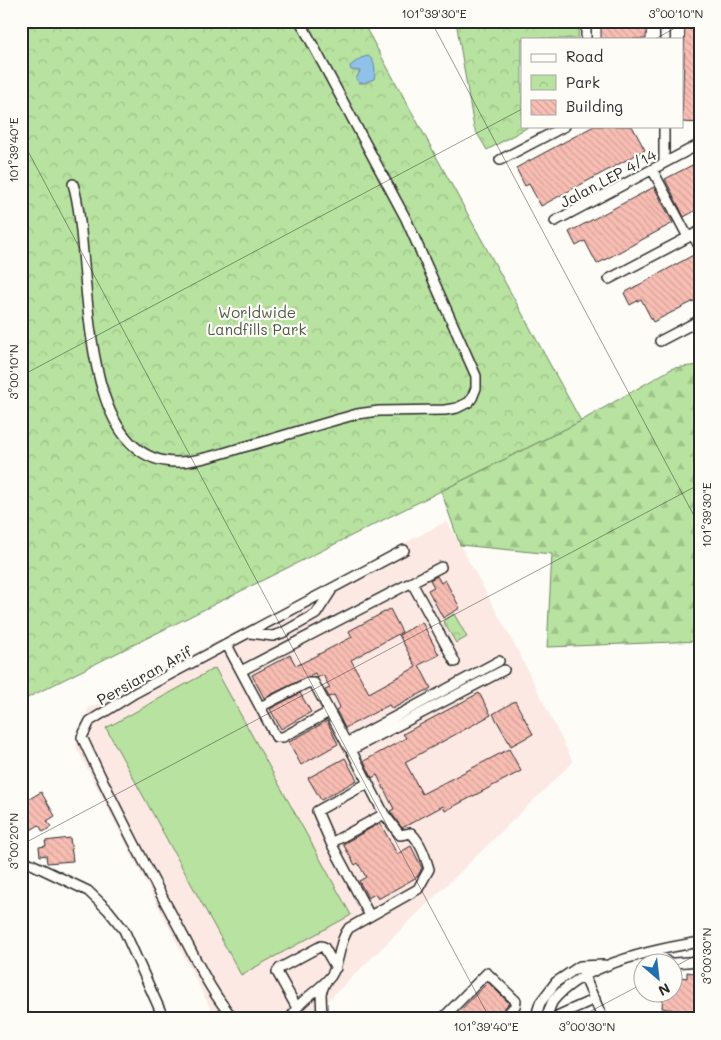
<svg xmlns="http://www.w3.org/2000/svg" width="721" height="1040" viewBox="0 0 721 1040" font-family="Mali,sans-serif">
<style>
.built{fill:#fce9e3}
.green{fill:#b7e29f;stroke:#718665}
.forest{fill:url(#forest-firs);stroke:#718665}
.park{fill:url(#park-crowns);stroke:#718665}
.water{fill:#8fc1eb;stroke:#67859e}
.building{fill:url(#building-back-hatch);stroke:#2b2b2b}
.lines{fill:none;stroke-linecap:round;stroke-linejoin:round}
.minor-casing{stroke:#2b2b2b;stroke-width:12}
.minor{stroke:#fdfcf7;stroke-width:9}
.ticks{fill:none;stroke:#2b2b2b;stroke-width:1;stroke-opacity:0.45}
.labels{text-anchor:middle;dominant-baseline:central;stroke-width:4.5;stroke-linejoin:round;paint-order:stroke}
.street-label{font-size:15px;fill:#2b2b2b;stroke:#fdfcf7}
.park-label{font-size:15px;fill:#4e5948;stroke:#fdfcf7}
.neatline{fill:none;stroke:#2b2b2b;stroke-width:2}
.ticks-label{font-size:12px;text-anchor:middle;fill:#2b2b2b}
</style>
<defs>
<pattern id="forest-firs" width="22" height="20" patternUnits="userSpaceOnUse" patternTransform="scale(1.25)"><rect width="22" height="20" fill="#b7e29f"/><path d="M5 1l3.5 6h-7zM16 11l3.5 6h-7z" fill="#9ec289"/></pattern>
<pattern id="park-crowns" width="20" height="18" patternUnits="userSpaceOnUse" patternTransform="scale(1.25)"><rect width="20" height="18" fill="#b7e29f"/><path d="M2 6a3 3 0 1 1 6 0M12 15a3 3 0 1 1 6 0" fill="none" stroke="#9ec289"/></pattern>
<pattern id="building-back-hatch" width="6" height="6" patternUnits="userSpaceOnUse" patternTransform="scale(1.25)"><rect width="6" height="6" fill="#f8bdb3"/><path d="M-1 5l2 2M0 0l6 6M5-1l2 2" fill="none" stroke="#d5a39a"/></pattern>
</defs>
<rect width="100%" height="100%" fill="#fdfcf7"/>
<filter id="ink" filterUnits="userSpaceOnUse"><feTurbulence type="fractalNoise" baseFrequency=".02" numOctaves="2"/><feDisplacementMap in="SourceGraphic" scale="10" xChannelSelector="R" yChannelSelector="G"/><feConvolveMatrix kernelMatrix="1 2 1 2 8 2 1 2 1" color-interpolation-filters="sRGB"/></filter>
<g filter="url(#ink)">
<!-- built -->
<path class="built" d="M447,521l72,132 54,109 -264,257h-93l-140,-272 12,-38z"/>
<!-- green -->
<path class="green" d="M215,668l136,247 -110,60 -135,-247z"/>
<!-- forest -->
<path class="forest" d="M700,365v276l-153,6 5,-93 -92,-9 -19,-54 140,-70 92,-53z"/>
<!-- park -->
<path class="park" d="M21,21h341l219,400 -560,280z
M456,21h123l-1,18h-56v87h8l-43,24 -13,-22z
M454,614l13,23 -11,6 -13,-22z"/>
<!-- water -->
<path class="water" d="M368,56c7,3 8,16 6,23l-10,4h-5l-3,-4 4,-8 -9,-1 -1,-4 11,-8z"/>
<!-- building -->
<path class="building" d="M601,21h46l-1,18h-45z
M685,21h15v102l-18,-1z
M594,126h38l13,24 -104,56 -12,-22 -4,2 -9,-18z
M700,161v47l-16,9 -19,-38z
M654,187l19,36 -76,41 -12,-23 -9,5 -7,-14z
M697,253l3,1v44l-47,24 -12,-23 -11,6 -6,-12z
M437,576l4,7 4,-3 15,28 -17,10 -15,-28 6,-3 -4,-7z
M390,609l12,23 -51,28 18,33 47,-26 -17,-32 23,-13 17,33 -20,10 12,23 -39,21 -3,-4 -44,23 -9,-18 4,-3 -6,-12 -5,2 -4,-7 5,-2 -7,-13 -6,3 -2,-5 -51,25 -12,-23 38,-20 6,11 56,-29 -3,-6z
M300,693l11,19 -30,17 -11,-20z
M479,693l12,22 -86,47 17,32 87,-45 12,22 -76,40 -2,-5 -41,22 -12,-17 4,-2 -17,-34 -5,3 -8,-17 42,-23 -3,-4z
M515,701l18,33 -22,12 -18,-32z
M327,721l11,23 -37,21 -12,-23z
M345,758l12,22 -36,20 -13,-22z
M41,792l14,24 -8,5 4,6 -8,5 -4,-7 -18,11v-20l3,-2 -3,-5v-5z
M380,823l17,31 14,-8 11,22 -5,9 -39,22 -3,-5 -7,4 -9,-17 7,-4 -8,-14 -3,2 -12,-21z
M70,838l3,23 -26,2 -1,-8 -6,1 -1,-9 7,-1 -1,-5z
M687,972l13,2v41l-38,-7 1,-16h11v-16l13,2z
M488,982l21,21 -15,16h-42z"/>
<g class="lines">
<defs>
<path id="minor" d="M586,39v-18
M665,39v-18
M500,160l65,-34
M664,163v-37
M652,169l36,68
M73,184c21,66 -2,280 105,278 17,0 43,-8 59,-13 40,-11 80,-24 120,-35l22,-3 66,-1 12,-2 12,-6 3,-4 4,-10v-12l-70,-157 -106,-198
M555,221l145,-77
M693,235l7,13
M609,279l91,-48
M660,341l40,-21
M412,583l43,79
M250,633l23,3 9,-3 34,-19 15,-23
M227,645l49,92h7l46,-25
M241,671l200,-104
M260,707l47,-24h7l35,65
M346,743l153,-82
M368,783l-51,28 14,32 39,73
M331,843l53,-29
M21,859l67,32 20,19 16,20 40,89
M656,951l11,11
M674,963l26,-2
M582,971l21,48
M297,1008l-20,-36 3,-4 41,-22 3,1 12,21
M234,1019c-24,-27 -38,-60 -55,-91 -34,-63 -67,-126 -97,-191l8,-16 45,-28 269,-143
M291,1019c6,-19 29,-28 40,-43 10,-15 7,-34 18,-48l69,-39 11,-20c-4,-13 -8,-26 -18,-36l-11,2 -16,-21 -33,-64 153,-80
M322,1019l-1,-26 4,-10
M442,1019l45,-46 29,28 -1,5 -12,13
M535,1019l5,-16 16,-21 24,-16 24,-1
M546,1019c2,-6 4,-13 7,-18 29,-37 103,-52 147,-59
M557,1019l2,-4 36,-16"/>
</defs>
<!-- minor casing -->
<use href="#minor" class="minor-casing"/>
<!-- minor -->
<use href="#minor" class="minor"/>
</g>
</g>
<!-- ticks -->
<path class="ticks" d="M431,21l269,506M655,39l33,-18M21,138l469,881M21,376l501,-267M21,845l679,-361M674,967l26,-14M576,1019l68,-36"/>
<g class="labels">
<!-- street labels -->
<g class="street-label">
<text transform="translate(608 178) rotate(-28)">Jalan LEP 4/14</text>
<text transform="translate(144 675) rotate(-29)">Persiaran Arif</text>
</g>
<!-- park labels -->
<g class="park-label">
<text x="257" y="312">Worldwide<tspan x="257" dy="17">Landfills Park</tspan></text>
</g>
</g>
<!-- margin -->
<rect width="721" height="1040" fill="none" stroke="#fdfcf7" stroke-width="55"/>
<!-- legend -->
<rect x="521" y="38" width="162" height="90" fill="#fdfcf7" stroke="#a9a8a5"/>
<rect x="531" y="54" width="25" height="8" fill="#fdfcf7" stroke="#a9a8a5"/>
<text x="566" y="62" font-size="15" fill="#2b2b2b">Road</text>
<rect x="531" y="75" width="25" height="15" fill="url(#park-crowns)" stroke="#a9a8a5"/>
<text x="566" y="88" font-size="15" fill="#2b2b2b">Park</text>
<rect x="531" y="100" width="25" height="15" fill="url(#building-back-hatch)" stroke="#a9a8a5"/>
<text x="566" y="112" font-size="15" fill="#2b2b2b">Building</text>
<!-- north arrow -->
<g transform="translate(658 978) rotate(152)"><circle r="24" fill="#fdfcf7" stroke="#a9a8a5"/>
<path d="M0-4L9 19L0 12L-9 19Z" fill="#1f6fb2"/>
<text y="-8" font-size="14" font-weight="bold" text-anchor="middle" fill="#2b2b2b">N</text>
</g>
<rect x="28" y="28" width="666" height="984" class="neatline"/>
<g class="ticks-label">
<text x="434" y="18">101°39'30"E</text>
<text x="676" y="18">3°00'10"N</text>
<text transform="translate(14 150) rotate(-90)" y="4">101°39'40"E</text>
<text transform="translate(14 372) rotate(-90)" y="4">3°00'10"N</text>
<text transform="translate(707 515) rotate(-90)" y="4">101°39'30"E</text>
<text transform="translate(14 841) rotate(-90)" y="4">3°00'20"N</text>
<text transform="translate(707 956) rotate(-90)" y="4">3°00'30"N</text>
<text x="486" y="1031">101°39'40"E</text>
<text x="587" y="1031">3°00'30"N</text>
</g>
</svg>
